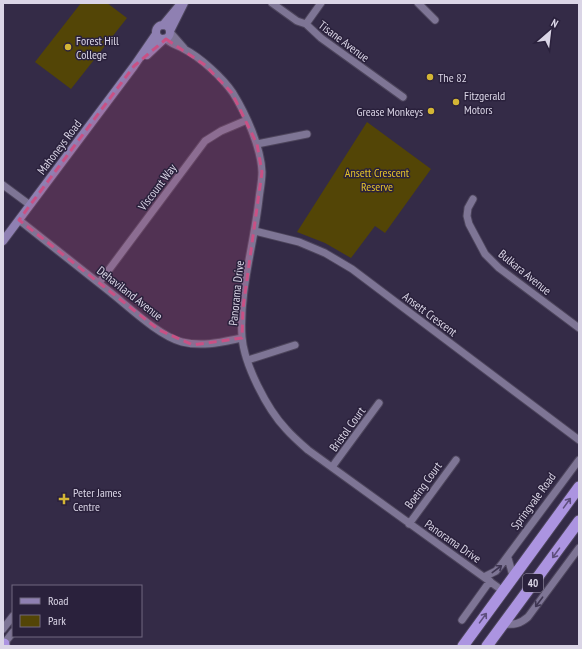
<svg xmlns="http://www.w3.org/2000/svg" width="582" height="649" viewBox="0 0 582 649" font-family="'PT Sans Narrow',sans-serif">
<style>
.green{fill:#534506}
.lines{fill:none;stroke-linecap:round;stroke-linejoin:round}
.minor-casing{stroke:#4d455c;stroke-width:9}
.secondary-casing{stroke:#4d455c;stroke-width:10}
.trunk-casing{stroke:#4d455c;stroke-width:13}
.minor{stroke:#7e7595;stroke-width:7}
.secondary{stroke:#8f80b2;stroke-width:8}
.trunk{stroke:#ac94e1;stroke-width:11}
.oneway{stroke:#5e4f7e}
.oneway2{stroke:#3f3652}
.marked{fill:#c95185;fill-opacity:0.2;stroke:#c95185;stroke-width:3;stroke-dasharray:8 5;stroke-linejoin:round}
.poi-dot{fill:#d4b635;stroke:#2a213c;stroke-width:1.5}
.labels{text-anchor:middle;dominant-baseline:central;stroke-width:3;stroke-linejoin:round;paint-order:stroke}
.shield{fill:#2a213c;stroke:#a59fb3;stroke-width:1}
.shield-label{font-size:11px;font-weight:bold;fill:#dad5e6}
.poi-label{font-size:12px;fill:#dad5e6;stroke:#2a213c;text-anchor:start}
.street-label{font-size:12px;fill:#dad5e6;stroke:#2a213c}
.park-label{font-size:12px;fill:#e3c12a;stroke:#2a213c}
</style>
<rect width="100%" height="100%" fill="#342b47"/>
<!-- green -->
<path class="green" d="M81,3h26l20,15 -56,71 -36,-27z
M367,122l64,47 -46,64 -10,-7 -24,32 -26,-15 -28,-11z"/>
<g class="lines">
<defs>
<path id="minor" d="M272,3l25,18 9,3 15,14 82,59
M418,3l17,17
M306,24l15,-21
M170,32l14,16
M166,39c5,5 11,6 18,10 16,8 39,29 49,44 13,21 28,54 29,79 0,9 -2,18 -3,27 -5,46 -20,92 -17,138 2,27 25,72 44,92 6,7 14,14 22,21l195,141
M257,144l50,-10
M3,185l27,20
M473,199l-5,9 -1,8 2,8 16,30 14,14 80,60
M19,220c30,24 61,48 91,72 19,15 49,44 72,50 21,5 40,0 60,-4
M255,231l44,11 26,11 27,16 227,171
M99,283l106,-142 16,-10 26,-11
M248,360l47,-15
M332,467l47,-64
M409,524l47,-64
M508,558l5,18
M484,577l12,-6 5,-6 78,-105
M462,620l28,-39
M504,624c10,1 16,0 24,-7l51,-69
M3,629l10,-13
M3,645l10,-13"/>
<path id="secondary" d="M156 32a7 7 0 1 1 14 0a7 7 0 1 1-14 0Z
M163,25l15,-18
M170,31l14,-28
M147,55l17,-16
M3,241l131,-175 22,-32"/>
<path id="trunk" d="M4,644v2
M463,646l116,-159
M487,646l92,-125"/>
</defs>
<!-- minor casing -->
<use href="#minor" class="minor-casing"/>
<!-- secondary casing -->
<use href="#secondary" class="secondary-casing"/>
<!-- trunk casing -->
<use href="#trunk" class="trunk-casing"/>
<!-- minor -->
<use href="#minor" class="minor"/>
<!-- secondary -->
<use href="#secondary" class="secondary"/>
<!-- trunk -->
<use href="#trunk" class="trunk"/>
</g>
<!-- one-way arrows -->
<defs><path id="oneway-shaft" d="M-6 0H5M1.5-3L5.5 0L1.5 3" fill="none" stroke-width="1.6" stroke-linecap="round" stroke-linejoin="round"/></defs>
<g class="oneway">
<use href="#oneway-shaft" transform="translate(567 503) rotate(-54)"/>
<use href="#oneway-shaft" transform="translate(556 553) rotate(126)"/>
<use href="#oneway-shaft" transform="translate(483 618) rotate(-54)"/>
</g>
<g class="oneway2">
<use href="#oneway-shaft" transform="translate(497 569) rotate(-37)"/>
<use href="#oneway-shaft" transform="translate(539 602) rotate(127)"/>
</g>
<!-- marked area -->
<path class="marked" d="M166,39l39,26 27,28 25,51 5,28 -19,136 -1,30 -49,7 -34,-15 -140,-110 115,-154z"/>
<!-- markers -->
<g class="poi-dot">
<circle cx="68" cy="47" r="4"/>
<circle cx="430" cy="77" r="4"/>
<circle cx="456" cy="102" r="4"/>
<circle cx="431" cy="111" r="4"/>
<path d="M62 493h4v4h4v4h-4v4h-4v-4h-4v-4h4z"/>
</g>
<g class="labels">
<!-- shield labels -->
<rect class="shield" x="523" y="574" width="20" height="18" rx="3"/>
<g class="shield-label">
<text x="533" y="583">40</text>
</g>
<!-- poi labels -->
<g class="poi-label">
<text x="76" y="40">Forest Hill<tspan x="76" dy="14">College</tspan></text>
<text x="438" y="77">The 82</text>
<text x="464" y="95">Fitzgerald<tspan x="464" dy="14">Motors</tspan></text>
<text x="423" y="111" text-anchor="end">Grease Monkeys</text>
<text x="73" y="492">Peter James<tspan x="73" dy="14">Centre</tspan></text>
</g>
<!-- street labels -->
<g class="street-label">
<text transform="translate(344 41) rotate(37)">Tisane Avenue</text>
<text transform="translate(59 147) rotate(-53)">Mahoneys Road</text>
<text transform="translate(157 187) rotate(-53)">Viscount Way</text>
<text transform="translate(525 272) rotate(39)">Bulkara Avenue</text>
<text transform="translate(130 293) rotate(38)">Dehaviland Avenue</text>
<text transform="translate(236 293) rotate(-84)">Panorama Drive</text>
<text transform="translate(430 314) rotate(37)">Ansett Crescent</text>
<text transform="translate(347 429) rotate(-54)">Bristol Court</text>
<text transform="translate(423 485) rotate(-54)">Boeing Court</text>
<text transform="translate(533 501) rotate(-54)">Springvale Road</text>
<text transform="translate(453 541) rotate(35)">Panorama Drive</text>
</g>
<!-- park labels -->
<g class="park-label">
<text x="377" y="172">Ansett Crescent<tspan x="377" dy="14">Reserve</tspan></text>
</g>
</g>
<!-- border -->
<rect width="582" height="649" fill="none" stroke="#dad5e6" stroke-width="8"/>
<!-- legend -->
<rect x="12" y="585" width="130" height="52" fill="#2a213c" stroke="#706980"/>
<rect x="20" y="598" width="20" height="6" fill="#8f80b2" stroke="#706980"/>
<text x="48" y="605" font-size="12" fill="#dad5e6">Road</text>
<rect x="20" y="615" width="20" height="12" fill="#534506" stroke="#706980"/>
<text x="48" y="625" font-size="12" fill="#dad5e6">Park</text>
<!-- north arrow -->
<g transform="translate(550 32) rotate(28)" stroke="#2a213c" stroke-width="3" paint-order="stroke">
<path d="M0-3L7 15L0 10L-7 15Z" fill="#dad5e6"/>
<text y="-6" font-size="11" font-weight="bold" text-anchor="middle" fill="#dad5e6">N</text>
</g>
</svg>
